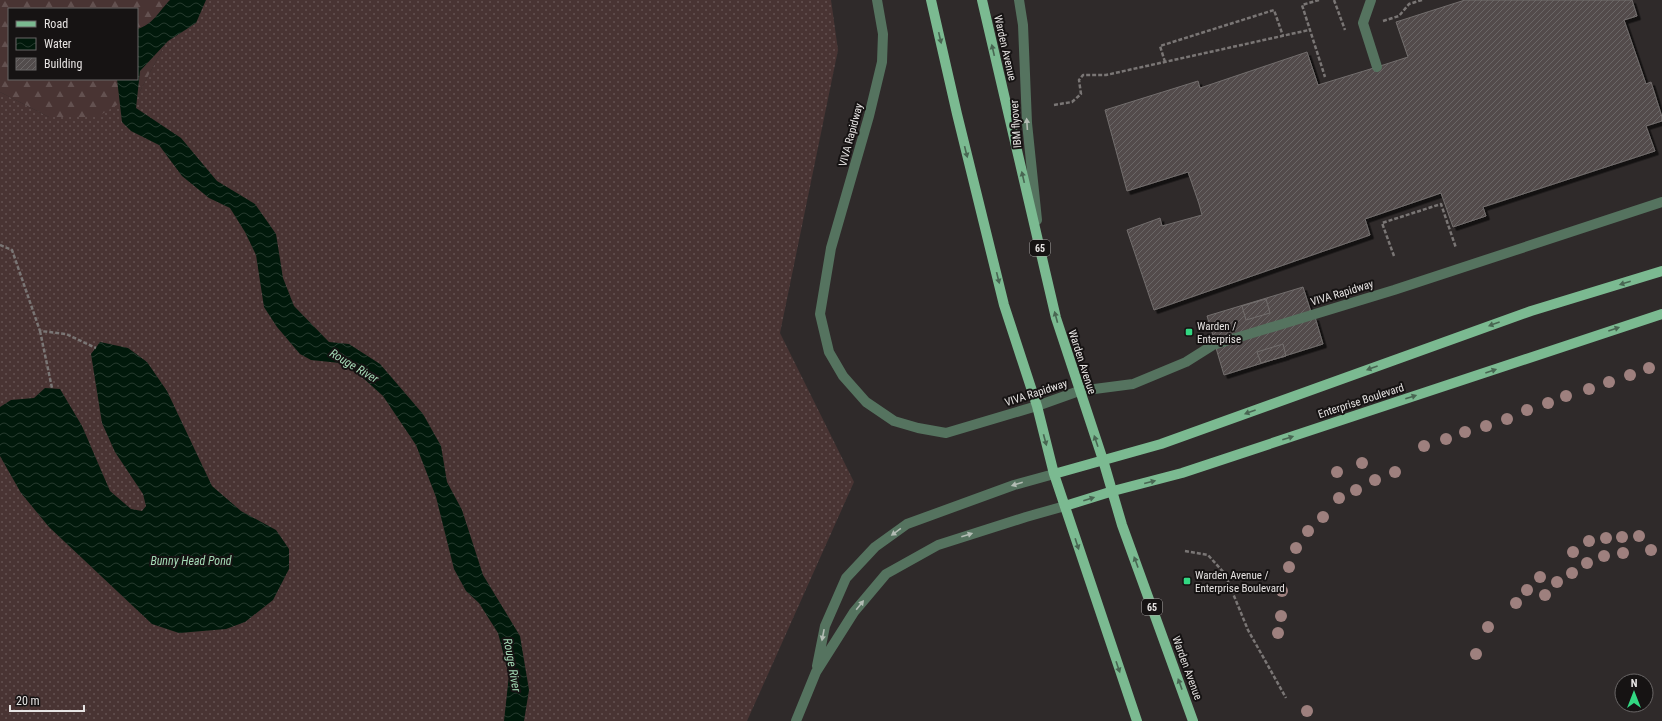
<svg xmlns="http://www.w3.org/2000/svg" width="1662" height="721" viewBox="0 0 1662 721" font-family="'Roboto Condensed',sans-serif">
<style>
.grass{fill:url(#grass-dots)}
.forest{fill:url(#forest-firs);fill-rule:evenodd}
.water{fill:url(#water-waves)}
.building{fill:url(#building-hatch);stroke:#736e6d;filter:url(#shadow)}
.lines{fill:none;stroke-linecap:round;stroke-linejoin:round}
.path{stroke:#7a7675;stroke-width:2.5;stroke-dasharray:4 2;stroke-linecap:butt}
.minor{stroke:#55735f;stroke-width:10}
.major{stroke:#7bba91;stroke-width:10}
.tree{fill:#9e807e}
.oneway{fill:#486652}
.oneway2{fill:#b3bcb4}
.poi-dot{fill:#32d882;stroke:#161313;stroke-width:1.5}
.labels{text-anchor:middle;dominant-baseline:central;stroke-width:4;stroke-linejoin:round;paint-order:stroke}
.shield{fill:#161313;stroke:#a8a5a4;stroke-width:1}
.shield-label{font-size:10px;font-weight:bold;fill:#e6e3e2}
.street-label{font-size:11px;fill:#e6e3e2;stroke:#161313}
.poi-label{font-size:11px;fill:#e6e3e2;stroke:#161313;text-anchor:start}
.water-label{font-size:12px;font-style:italic;fill:#a4d9b5;stroke:#161313}
</style>
<defs>
<pattern id="grass-dots" width="8" height="8" patternUnits="userSpaceOnUse"><rect width="8" height="8" fill="#493433"/><path d="M2 2h.1M6 6h.1" fill="none" stroke="#635150" stroke-width="1.8" stroke-linecap="round"/></pattern>
<pattern id="forest-firs" width="22" height="20" patternUnits="userSpaceOnUse"><rect width="22" height="20" fill="#493433"/><path d="M5 1l3.5 6h-7zM16 11l3.5 6h-7z" fill="#635150"/></pattern>
<pattern id="water-waves" width="16" height="10" patternUnits="userSpaceOnUse"><rect width="16" height="10" fill="#01190b"/><path d="M0 5q4-4 8 0t8 0" fill="none" stroke="#263a2e"/></pattern>
<pattern id="building-hatch" width="6" height="6" patternUnits="userSpaceOnUse"><rect width="6" height="6" fill="#524c4c"/><path d="M-1 1l2-2M0 6l6-6M5 7l2-2" fill="none" stroke="#6b6666"/></pattern>
<filter id="shadow"><feDropShadow dx="3.5" dy="3.5" stdDeviation="0" flood-color="#0009"/></filter>
</defs>
<rect width="100%" height="100%" fill="#2f2a2a"/>
<!-- grass -->
<path class="grass" d="M189,0h642l7,50 -58,283 74,149 -107,239h-747v-629l49,25 91,-26z"/>
<!-- forest -->
<path class="forest" d="M0,0h189l-49,91 -43,26h-48l-49,-25zM9,9h128v70h-128z"/>
<!-- water -->
<path class="water" d="M170,0h36l-10,23 -28,18 -28,30 -4,37 45,30 36,43 38,23 21,30 7,44 11,28 35,36 20,2 31,20 43,50 18,32 6,36 15,28 21,65 37,61 9,54 -5,31h-20l5,-46 -11,-42 -19,-30 -13,-12 -12,-22 -18,-72 -20,-52 -33,-49 -22,-20 -21,-13 -29,-3 -11,-6 -23,-27 -13,-20 -8,-52 -11,-23 -15,-24 -21,-10 -27,-22 -23,-31 -28,-14 -9,-9 -5,-43h20v-50c16,-4 22,-18 33,-29z
M100,342l28,6 19,14 20,29 45,95 29,25 35,19 13,19v20l-16,31 -28,22 -19,7 -47,4 -27,-9 -103,-97 -28,-34 -21,-37v-49l11,-7 23,-2 11,-10 15,1 22,37 28,65 21,18 11,2 4,-5 -3,-12 -28,-42 -13,-29 -11,-69z"/>
<!-- building -->
<path class="building" d="M1465,0h167l5,16 -13,4 22,64 5,-2 11,35v4l-16,5 9,25 -172,56 3,9 -33,11 -12,-34 -76,26 5,16 -216,75 -27,-80 33,-12 2,8 40,-11 -3,-11 -11,-32 -61,19 -22,-81 93,-29 2,7 107,-36 11,33 59,-18 31,-10 -12,-35z
M1303,287l8,25 -96,30 -8,-26z
M1266,299l4,14 -24,7 -4,-14z
M1315,317l8,27 -99,31 -8,-27z
M1283,344l3,12 -25,7 -4,-11z"/>
<g class="lines">
<!-- path -->
<path class="path" d="M1319,0l-17,5 23,72
M1334,0l11,30
M1383,21l16,-5 10,-12 13,-4
M1165,62l-5,-16 114,-36 9,26
M1054,105l18,-3 9,-8 -2,-14 4,-5h23l203,-45
M0,245l12,5 28,81 26,3 30,14
M1394,256l-12,-33 59,-19 15,44
M40,331l12,57
M1185,551l23,4 17,19 23,56 38,68"/>
<!-- minor -->
<path class="minor" d="M877,0l6,34 -1,28 -13,54 -38,132 -11,66 9,38 14,24 23,26 28,19 24,7 28,5 91,-27 42,-15 54,-7 53,-22 27,-17 181,-55 268,-88
M1019,0l4,25 4,98 10,97
M1371,0l-8,23 14,44
M817,666l8,-40 21,-48 29,-31 32,-23 107,-39 40,-11
M796,721l20,-49 38,-60 32,-38 52,-29 88,-28 39,-11"/>
<!-- major -->
<path class="major" d="M931,0l26,114 47,191 33,101 17,68 83,247
M982,0l74,318 47,142 19,65 71,196
M1054,474l107,-30 370,-133 131,-40
M1065,506l48,-15 69,-18 480,-159"/>
</g>
<!-- trees -->
<g class="tree">
<circle cx="1649" cy="368" r="6"/>
<circle cx="1630" cy="375" r="6"/>
<circle cx="1609" cy="382" r="6"/>
<circle cx="1589" cy="389" r="6"/>
<circle cx="1566" cy="396" r="6"/>
<circle cx="1548" cy="403" r="6"/>
<circle cx="1527" cy="410" r="6"/>
<circle cx="1507" cy="419" r="6"/>
<circle cx="1486" cy="426" r="6"/>
<circle cx="1465" cy="432" r="6"/>
<circle cx="1446" cy="439" r="6"/>
<circle cx="1424" cy="446" r="6"/>
<circle cx="1362" cy="463" r="6"/>
<circle cx="1337" cy="472" r="6"/>
<circle cx="1395" cy="472" r="6"/>
<circle cx="1375" cy="480" r="6"/>
<circle cx="1356" cy="490" r="6"/>
<circle cx="1339" cy="498" r="6"/>
<circle cx="1323" cy="517" r="6"/>
<circle cx="1308" cy="531" r="6"/>
<circle cx="1639" cy="536" r="6"/>
<circle cx="1622" cy="537" r="6"/>
<circle cx="1606" cy="538" r="6"/>
<circle cx="1589" cy="541" r="6"/>
<circle cx="1296" cy="548" r="6"/>
<circle cx="1651" cy="550" r="6"/>
<circle cx="1573" cy="552" r="6"/>
<circle cx="1623" cy="553" r="6"/>
<circle cx="1604" cy="556" r="6"/>
<circle cx="1587" cy="563" r="6"/>
<circle cx="1289" cy="567" r="6"/>
<circle cx="1572" cy="573" r="6"/>
<circle cx="1540" cy="577" r="6"/>
<circle cx="1557" cy="582" r="6"/>
<circle cx="1527" cy="590" r="6"/>
<circle cx="1282" cy="591" r="6"/>
<circle cx="1545" cy="595" r="6"/>
<circle cx="1516" cy="603" r="6"/>
<circle cx="1281" cy="616" r="6"/>
<circle cx="1488" cy="627" r="6"/>
<circle cx="1278" cy="633" r="6"/>
<circle cx="1476" cy="654" r="6"/>
<circle cx="1307" cy="711" r="6"/>
</g>
<!-- one-way arrows -->
<defs><path id="oneway-solid" d="M-6-.8H1V-3.2L6.5 0L1 3.2V.8H-6Z"/></defs>
<g class="oneway">
<use href="#oneway-solid" transform="translate(940 38) rotate(77)"/>
<use href="#oneway-solid" transform="translate(993 50) rotate(-103)"/>
<use href="#oneway-solid" transform="translate(966 152) rotate(76)"/>
<use href="#oneway-solid" transform="translate(1023 177) rotate(-103)"/>
<use href="#oneway-solid" transform="translate(998 278) rotate(76)"/>
<use href="#oneway-solid" transform="translate(1625 283) rotate(163)"/>
<use href="#oneway-solid" transform="translate(1056 317) rotate(-105)"/>
<use href="#oneway-solid" transform="translate(1494 324) rotate(160)"/>
<use href="#oneway-solid" transform="translate(1614 329) rotate(-19)"/>
<use href="#oneway-solid" transform="translate(1372 368) rotate(160)"/>
<use href="#oneway-solid" transform="translate(1491 371) rotate(-19)"/>
<use href="#oneway-solid" transform="translate(1411 397) rotate(-18)"/>
<use href="#oneway-solid" transform="translate(1250 412) rotate(160)"/>
<use href="#oneway-solid" transform="translate(1288 438) rotate(-18)"/>
<use href="#oneway-solid" transform="translate(1045 440) rotate(75)"/>
<use href="#oneway-solid" transform="translate(1096 441) rotate(-109)"/>
<use href="#oneway-solid" transform="translate(1150 482) rotate(-14)"/>
<use href="#oneway-solid" transform="translate(1089 499) rotate(-18)"/>
<use href="#oneway-solid" transform="translate(1077 544) rotate(72)"/>
<use href="#oneway-solid" transform="translate(1136 562) rotate(-110)"/>
<use href="#oneway-solid" transform="translate(1118 667) rotate(71)"/>
<use href="#oneway-solid" transform="translate(1180 684) rotate(-110)"/>
</g>
<g class="oneway2">
<use href="#oneway-solid" transform="translate(1027 124) rotate(-94)"/>
<use href="#oneway-solid" transform="translate(1017 484) rotate(163)"/>
<use href="#oneway-solid" transform="translate(896 532) rotate(144)"/>
<use href="#oneway-solid" transform="translate(967 535) rotate(-18)"/>
<use href="#oneway-solid" transform="translate(860 605) rotate(-51)"/>
<use href="#oneway-solid" transform="translate(823 635) rotate(101)"/>
</g>
<!-- markers -->
<g class="poi-dot">
<rect x="1185" y="328" width="8" height="8" rx="2"/>
<rect x="1183" y="577" width="8" height="8" rx="2"/>
</g>
<g class="labels">
<!-- shield labels -->
<g class="shield">
<rect x="1030" y="240" width="20" height="16" rx="3"/>
<rect x="1142" y="599" width="20" height="16" rx="3"/>
</g>
<g class="shield-label">
<text x="1040" y="248">65</text>
<text x="1152" y="607">65</text>
</g>
<!-- street labels -->
<g class="street-label">
<text transform="translate(1005 48) rotate(77)">Warden Avenue</text>
<text transform="translate(1016 124) rotate(-94)">IBM flyover</text>
<text transform="translate(851 135) rotate(-75)">VIVA Rapidway</text>
<text transform="translate(1342 293) rotate(-17)">VIVA Rapidway</text>
<text transform="translate(1082 362) rotate(72)">Warden Avenue</text>
<text transform="translate(1036 393) rotate(-18)">VIVA Rapidway</text>
<text transform="translate(1361 401) rotate(-18)">Enterprise Boulevard</text>
<text transform="translate(1187 668) rotate(70)">Warden Avenue</text>
</g>
<!-- poi labels -->
<g class="poi-label">
<text x="1197" y="326">Warden /<tspan x="1197" dy="13">Enterprise</tspan></text>
<text x="1195" y="575">Warden Avenue /<tspan x="1195" dy="13">Enterprise Boulevard</tspan></text>
</g>
<!-- water labels -->
<g class="water-label">
<text transform="translate(354 366) rotate(31)">Rouge River</text>
<text x="191" y="561">Bunny Head Pond</text>
<text transform="translate(512 665) rotate(80)">Rouge River</text>
</g>
</g>
<!-- legend -->
<rect x="8" y="8" width="130" height="72" fill="#161313" stroke="#696666"/>
<rect x="16" y="21" width="20" height="6" fill="#7bba91" stroke="#696666"/>
<text x="44" y="28" font-size="12" fill="#e6e3e2">Road</text>
<rect x="16" y="38" width="20" height="12" fill="url(#water-waves)" stroke="#696666"/>
<text x="44" y="48" font-size="12" fill="#e6e3e2">Water</text>
<rect x="16" y="58" width="20" height="12" fill="url(#building-hatch)" stroke="#696666"/>
<text x="44" y="68" font-size="12" fill="#e6e3e2">Building</text>
<!-- north arrow -->
<g transform="translate(1634 693)"><circle r="19" fill="#161313" stroke="#696666"/>
<path d="M0-3L7 15L0 10L-7 15Z" fill="#32d882"/>
<text y="-6" font-size="11" font-weight="bold" text-anchor="middle" fill="#e6e3e2">N</text>
</g>
<!-- scale -->
<path d="M10 705v6h74v-6" fill="none" stroke="#e6e3e2" stroke-width="2"/>
<text x="16" y="705" font-size="12" fill="#e6e3e2" stroke="#161313" stroke-width="3" paint-order="stroke">20 m</text>
</svg>
